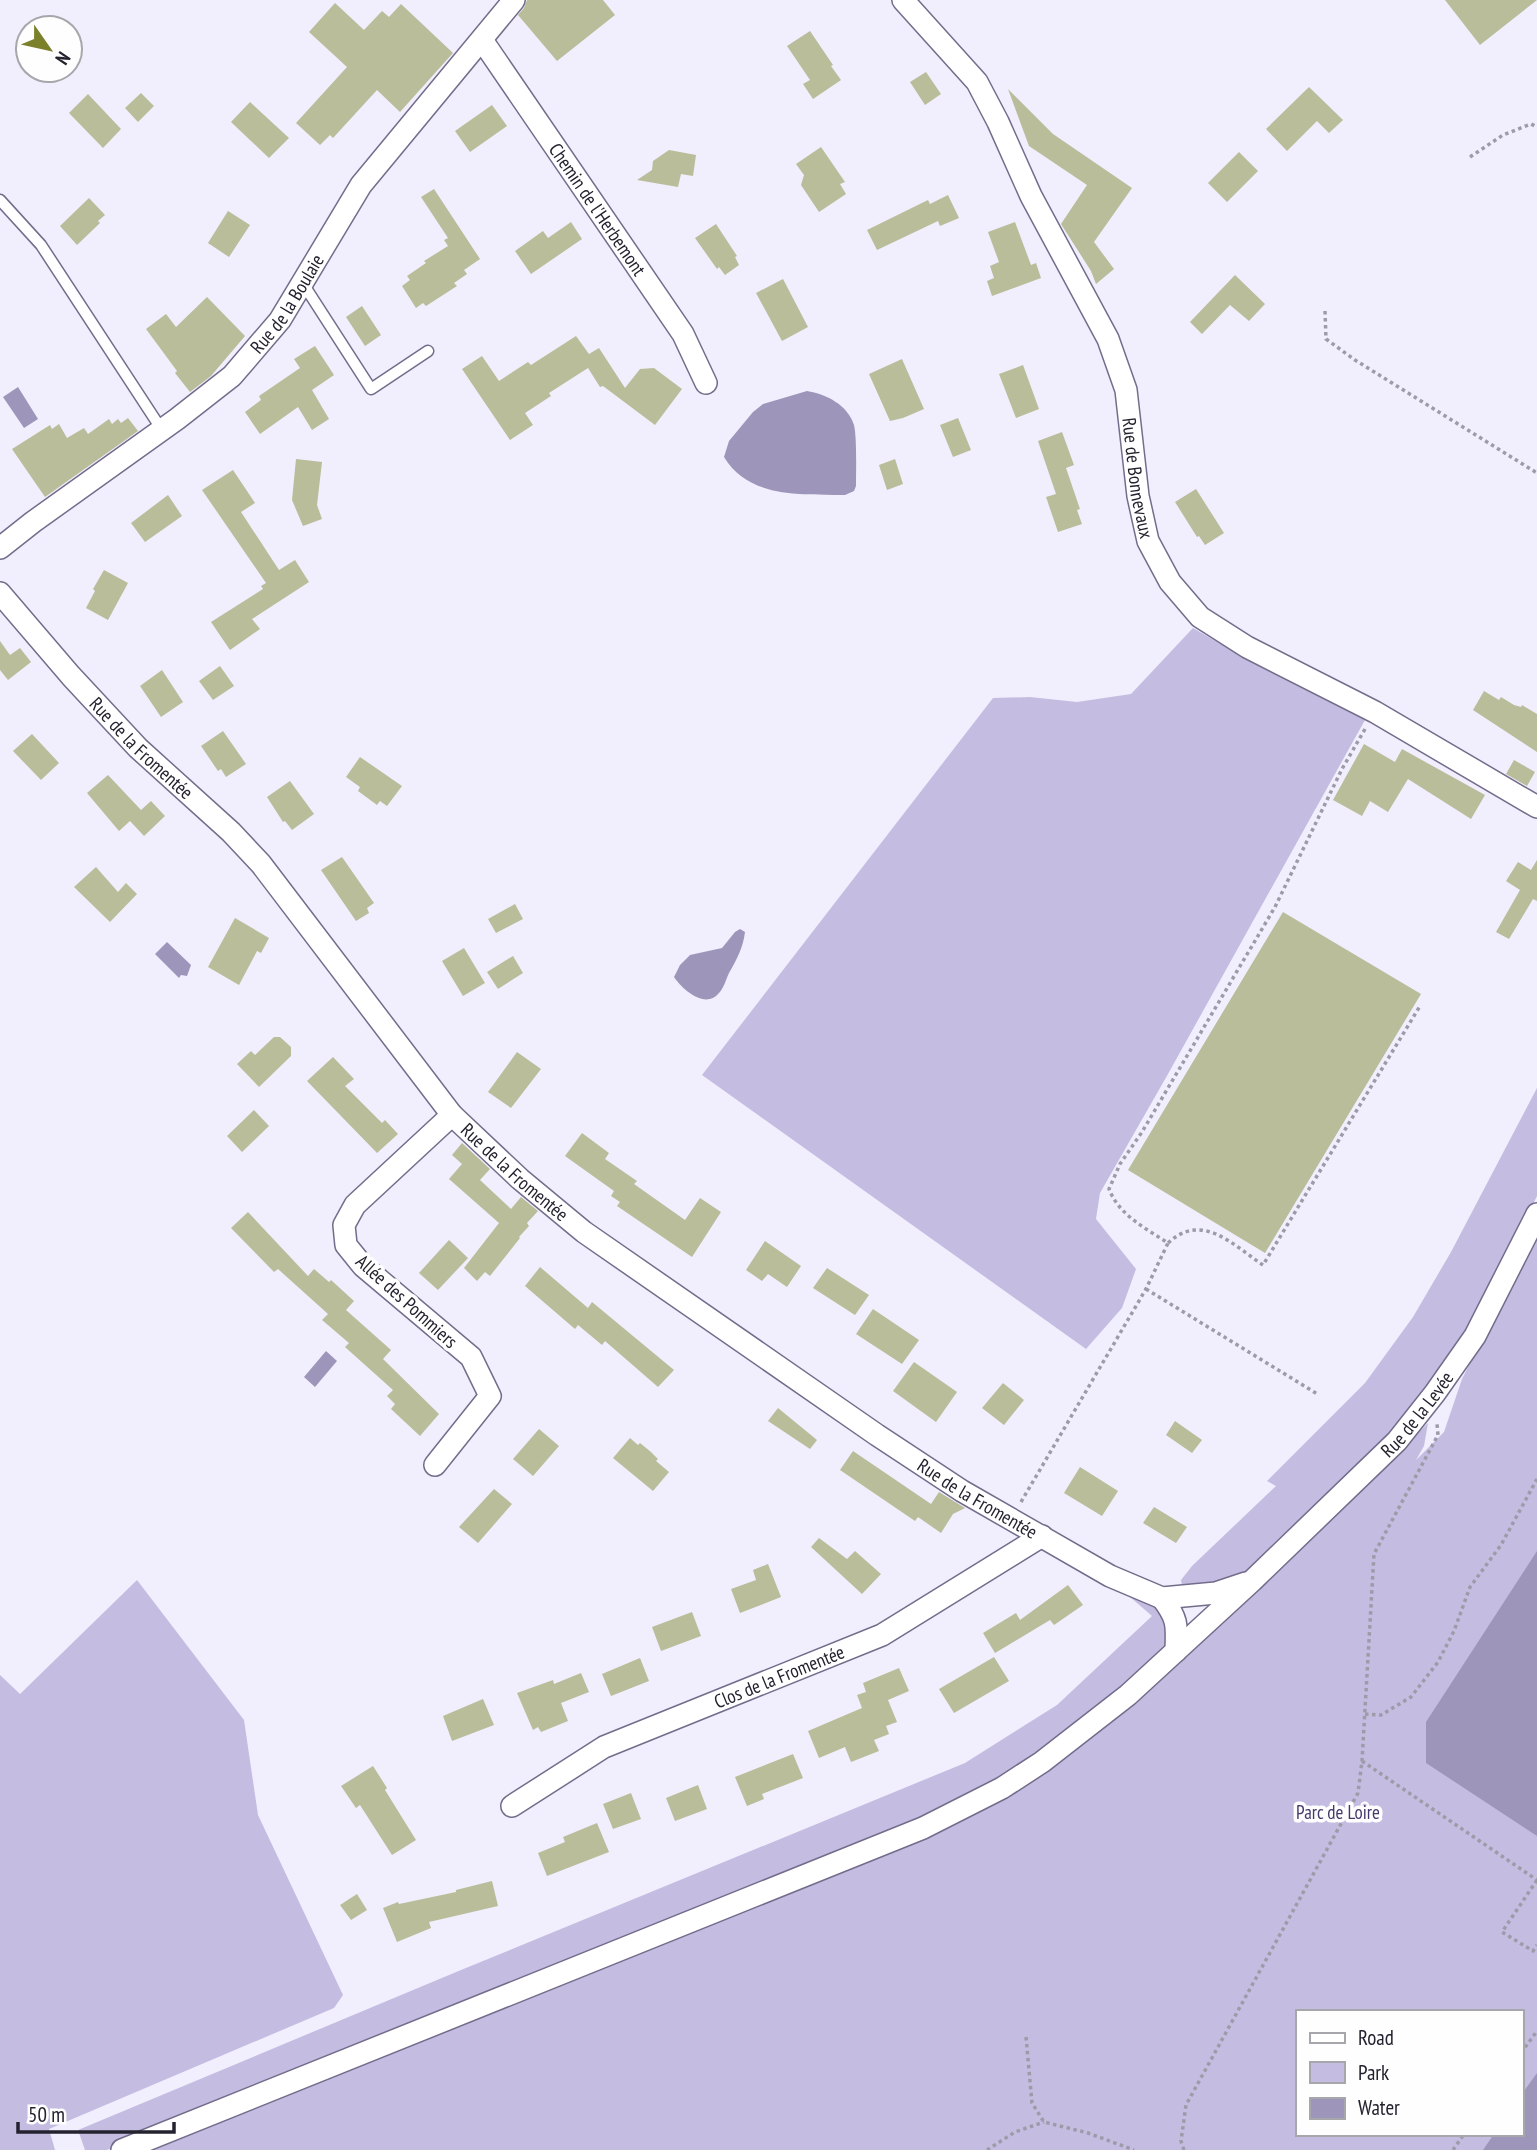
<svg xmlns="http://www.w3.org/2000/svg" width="1537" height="2150" viewBox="0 0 1537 2150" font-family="'PT Sans Narrow',sans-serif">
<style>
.green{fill:#c4bde1;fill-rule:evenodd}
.water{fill:#9e96ba}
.building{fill:#b9bd9a}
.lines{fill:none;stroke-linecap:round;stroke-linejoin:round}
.service-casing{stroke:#736c8b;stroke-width:13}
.minor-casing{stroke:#736c8b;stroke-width:24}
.path{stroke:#9e9ba9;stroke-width:3.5;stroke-dasharray:3.5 3.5;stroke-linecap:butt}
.service{stroke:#fff;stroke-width:10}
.minor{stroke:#fff;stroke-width:21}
.labels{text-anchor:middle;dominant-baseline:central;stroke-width:7;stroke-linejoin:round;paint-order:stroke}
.street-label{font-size:19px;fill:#25222f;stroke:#fefefe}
.park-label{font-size:19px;fill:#47396b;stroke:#fefefe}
</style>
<rect width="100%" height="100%" fill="#f1eefd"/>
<!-- green -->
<path class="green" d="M1193,628l62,36 110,56 -197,354 -68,119 -4,26 40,50 -14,39 -36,41 -384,-274 291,-377 37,-1 47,5 54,-8z
M1537,1088v108l-72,144 -72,96 -149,140 -61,15 -2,-11 11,-14 84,-80 -9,-5 98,-98 48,-66 38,-65z
M1537,1230v920h-1393l832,-337 71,-44 149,-122 124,-116 108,-108 -4,23 -8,14 28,-28 18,-53zM1297,2012h224v122h-224z
M137,1580l107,140 14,95 85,180 -9,13 -285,121 6,21h-55v-475l20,19z
M1122,1590l44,19 5,37 -157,128 -96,52 -415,161 -396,163h-22l-7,-20 383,-160 504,-207 92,-58 95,-89z"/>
<!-- water -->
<path class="water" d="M18,387l20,32 -14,9 -21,-31z
M807,391c19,3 41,14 47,34 3,13 2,46 2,61l-2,5 -9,4c-42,-1 -96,4 -121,-38l5,-16 24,-29 10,-8z
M740,929l5,3c-2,16 -8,27 -16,41 -3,6 -5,15 -10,20 -14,17 -37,-4 -45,-16l6,-12 10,-10 32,-7 13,-16z
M167,942l24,23 -4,11 -6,-1 -2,3 -24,-24z
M326,1351l11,10 -22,26 -11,-10z
M1537,1551v285l-111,-73v-41z
M1537,2073v77h-54l11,-16h27v-39z"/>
<!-- building -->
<path class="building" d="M527,0h76l12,15 -58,46 -39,-46 6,-7z
M1445,0h92l-57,45z
M335,3l29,27 18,-19 7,6 12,-13 52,49 -53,59 -23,-22 -44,48 -3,-3 -10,10 -24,-22 51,-56 -38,-35z
M810,31l23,34 -2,1 10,14 -28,19 -10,-15 7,-4 -23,-34z
M926,72l15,22 -16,11 -15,-23z
M1309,87l34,33 -14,13 -12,-12 -30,30 -21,-22z
M1008,89l45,45 79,54 -38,54 20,27 -18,15 -5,-13 -30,-47 26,-39 -58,-39z
M141,93l13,13 -16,16 -13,-14z
M88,94l33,35 -18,19 -34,-35z
M250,102l39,36 -20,20 -38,-36z
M492,105l15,21 -37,26 -15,-21z
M821,147l24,35 -5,2 6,10 -27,18 -18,-27 3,-10 -8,-11z
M669,150l27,5 -3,21 -12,-2 -3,13 -41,-7 15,-10 1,-9z
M1239,152l19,19 -31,31 -19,-19z
M434,189l46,70 -16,11 3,4 -13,9 3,3 -31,20 -3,-3 -7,5 -14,-22 8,-6 -3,-4 19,-13 -2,-2 24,-15 -4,-6 4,-2 -27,-41z
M948,195l11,23 -19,8 -2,-5 -61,29 -10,-20 61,-30 2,4z
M89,198l16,17 -7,6 2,2 -23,22 -17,-19z
M228,211l22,14 -21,32 -21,-14z
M571,222l11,17 -51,35 -16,-23 28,-20 5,7z
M1015,222l16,43 5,-2 5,15 -49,18 -5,-15 7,-3 -4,-12 9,-4 -11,-30z
M716,224l21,32 -2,1 4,8 -14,10 -6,-8 -2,2 -22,-31z
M1235,275l30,29 -16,17 -19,-16 -28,29 -12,-12z
M783,279l25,48 -26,14 -26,-48z
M207,297l38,39 -34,40 -21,16 -15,-19 2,-2 -31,-42 20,-15 10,13z
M362,306l19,29 -16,11 -19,-29z
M576,336l13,18 10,-6 26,40 15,-19 14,-1 28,21 -27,36 -52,-39 -3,1 -12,-19 -39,25 2,3 -26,17 8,12 -23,15 -48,-71 20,-13 17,25 29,-19 3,3z
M315,346l19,29 -22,15 17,29 -17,11 -14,-23 -38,27 -15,-22 16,-12 -2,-4 41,-28 -6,-9z
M902,359l22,50 -21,9 -13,3 -21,-47z
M1023,365l16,44 -23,9 -17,-44z
M128,418l10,13 -93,66 -33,-48 38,-24 2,4 7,-5 8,14 17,-10 4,6 21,-15 3,5 6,-5 3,4z
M958,418l13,32 -18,7 -13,-32z
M1062,432l12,33 -8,3 14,41 -3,1 5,14 -24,8 -12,-35 10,-3 -18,-53z
M296,459l26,3 -5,43 5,14 -19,7 -11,-26z
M895,459l8,25 -16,6 -8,-25z
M233,470l22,33 -14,9 38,58 16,-10 14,22 -57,37 8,10 -30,21 -19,-28 52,-33 -2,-3 5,-3 -64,-93z
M1196,489l28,44 -19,12 -6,-9 -2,1 -22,-35z
M168,495l14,21 -37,26 -14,-19z
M104,570l24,13 -20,37 -22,-12 9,-17 -2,-2z
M0,641l10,14 10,-7 11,14 -23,18 -8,-10z
M220,666l14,20 -21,14 -14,-19z
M162,670l21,32 -22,15 -21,-31z
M1484,691l15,9 2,-3 13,8 7,2 1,-2 15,9v38l-64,-42z
M223,731l23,33 -20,13 -5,-8 -3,2 -17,-25z
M32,734l27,29 -18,17 -28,-29z
M1364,744l31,18 7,-13 83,46 -14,24 -63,-40 -20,33 -18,-11 -8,15 -29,-16z
M360,757l42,29 -15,20 -7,-5 -3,4 -19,-14 2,-4 -14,-10z
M1514,760l21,12 -8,14 -21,-12z
M108,775l33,35 10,-9 14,15 -21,20 -14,-15 -11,10 -32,-38z
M290,781l24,33 -22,16 -7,-9 -2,1 -16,-25z
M342,857l32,46 -7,5 2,5 -13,8 -35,-51z
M1537,860v41l-4,-2 -24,40 -13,-7 24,-42 -14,-9 12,-19 13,8z
M96,867l22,25 8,-9 11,11 -27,28 -36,-35z
M515,904l8,15 -27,14 -8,-14z
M1283,912l138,82 -156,259 -137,-83z
M235,918l34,20 -8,15 -4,-2 -18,34 -31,-18z
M464,948l21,35 -22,13 -21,-35z
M513,956l10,17 -25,16 -11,-17z
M274,1037h6l11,10v9l-32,31 -22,-23 14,-13 4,4z
M517,1052l24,17 -30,39 -23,-16z
M333,1057l21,22 -9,7 37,37 3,-3 13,14 -21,19 -70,-72z
M254,1110l15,16 -27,26 -15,-16z
M582,1133l27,20 -4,6 32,22 -3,3 51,36 15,-22 21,14 -29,45 -75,-51 3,-4 -9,-6 3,-5 -49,-35z
M462,1143l28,26 -10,11 31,29 10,-12 17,14 -11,12 2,3 -10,11 1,1 -30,38 -5,-4 -8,9 -13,-13 35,-45 -50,-44 13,-15 -10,-9z
M248,1212l60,64 6,-7 15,13 2,-2 23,21 -8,9 45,40 -8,9 56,55 -19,22 -29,-27 4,-5 -8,-8 6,-6 -48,-43 4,-4 -27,-23 6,-6 -50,-45 -4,3 -43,-44z
M449,1240l19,18 -30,32 -19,-17z
M765,1241l36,25 -14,21 -19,-13 -6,7 -16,-11z
M540,1267l48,41 4,-6 82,68 -16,17 -53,-46 -3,4 -24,-20 -3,4 -50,-43z
M827,1268l42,27 -14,20 -42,-27z
M873,1309l46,31 -17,24 -46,-30z
M914,1362l43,30 -21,30 -43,-31z
M1003,1383l21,17 -20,25 -22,-17z
M778,1408l39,32 -7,9 -42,-28z
M1175,1421l27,19 -10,13 -26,-18z
M539,1429l20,17 -26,30 -20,-17z
M630,1438l8,7 2,-2 11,9 7,7 -2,2 13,11 -16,19 -40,-33z
M853,1451l78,53 8,-12 26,16 -12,6 -12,19 -23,-16 -3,4 -75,-51z
M1080,1467l38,24 -16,25 -38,-23z
M494,1489l18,15 -34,39 -19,-16z
M1154,1507l33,20 -11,16 -33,-20z
M819,1538l28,21 8,-8 26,23 -19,20 -51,-47z
M768,1564l13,33 -41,16 -9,-24 25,-9 -3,-10z
M1068,1585l15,20 -29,20 -4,-5 -55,33 -12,-20 33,-20 4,7z
M692,1612l9,24 -40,15 -9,-24z
M994,1657l15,24 -55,32 -15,-24z
M640,1658l9,23 -38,15 -9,-22z
M899,1668l10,23 -21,9 9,22 -11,4 3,8 -15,6 5,11 -28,11 -6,-15 -26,11 -11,-27 54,-23 -5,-13 9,-3 -3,-9z
M581,1673l8,19 -28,11 7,18 -27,11 -3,-5 -5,3 -16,-37 36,-13 1,4z
M483,1699l11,26 -42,16 -9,-25z
M793,1754l10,24 -41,16 2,5 -17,7 -12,-29z
M373,1766l14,22 -2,2 31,50 -24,15 -32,-50 -4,3 -15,-22z
M698,1785l9,24 -32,12 -9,-23z
M631,1793l10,26 -28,10 -10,-25z
M597,1823l12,29 -62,24 -9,-23 27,-11 -2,-5z
M492,1881l6,25 -69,16 2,6 -34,14 -14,-34 15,-6 1,2 57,-12v-2z
M357,1894l10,16 -16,10 -11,-15z"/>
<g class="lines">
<defs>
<path id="service" d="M0,200l41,45 121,185
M302,282l69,107 57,-38"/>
<g id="minor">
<path id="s1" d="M903,0l74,82 21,40 33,74 77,143 18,51 12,106 10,45 22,41 30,35 47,30 128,65 162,95"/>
<path id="s2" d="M482,40l201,294 23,49"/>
<path id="s3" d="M0,548l33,-26 144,-103 55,-43 48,-56 81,-135 153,-185"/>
<path id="s4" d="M0,593l71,83 67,72 93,84 30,32 191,251 68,64 64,53 293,203 85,56 148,85 52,22 54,-5 30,-10"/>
<path d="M435,1465l55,-69 -19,-39 -108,-91 -17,-21 -2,-20 11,-20 97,-90"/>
<path d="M1162,1598c16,21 15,27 14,53"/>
<path id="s5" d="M512,1806l92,-59 278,-112 160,-99"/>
<path id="s6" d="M122,2150l801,-322 79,-40 40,-26 86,-67 124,-114 145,-140 38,-48 40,-57 62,-122"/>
</g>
</defs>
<!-- service casing -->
<use href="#service" class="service-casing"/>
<!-- minor casing -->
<use href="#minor" class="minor-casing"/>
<!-- path -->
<path class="path" d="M1470,157l33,-22 28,-11 6,3
M1325,311l1,28 29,21 182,113
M1168,1243c34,-32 65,2 95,22l157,-259
M1146,1289l173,106
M1021,1502l125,-213 22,-46c-23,-15 -49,-28 -59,-54l11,-25 22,-32 133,-225 67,-138 23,-40
M1365,1714l16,1 30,-18 27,-35 16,-31 16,-44 31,-42 36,-66
M1362,1761l175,119
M1537,1880l-35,52 31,19 4,-6
M1026,2037l6,66 12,19 44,11 46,17
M1521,2053l16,-22
M987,2150l28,-18 29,-10
M1184,2150l-3,-9 5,-36 172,-312 4,-32 12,-207 64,-119 -1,-11
M1453,2150l11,-16"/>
<!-- service -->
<use href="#service" class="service"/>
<!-- minor -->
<use href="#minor" class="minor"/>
</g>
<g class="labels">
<!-- street labels -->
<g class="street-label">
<text stroke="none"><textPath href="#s2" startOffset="205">Chemin de l'Herbemont</textPath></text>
<text stroke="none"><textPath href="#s3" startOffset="380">Rue de la Boulaie</textPath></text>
<text stroke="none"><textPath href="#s1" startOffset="542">Rue de Bonnevaux</textPath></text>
<text stroke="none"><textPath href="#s4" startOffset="210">Rue de la Fromentée</textPath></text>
<text stroke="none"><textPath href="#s4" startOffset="777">Rue de la Fromentée</textPath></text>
<text transform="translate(407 1301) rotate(42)">Allée des Pommiers</text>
<text stroke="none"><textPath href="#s6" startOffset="1512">Rue de la Levée</textPath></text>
<text stroke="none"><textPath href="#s4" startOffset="1344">Rue de la Fromentée</textPath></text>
<text stroke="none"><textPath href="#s5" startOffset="298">Clos de la Fromentée</textPath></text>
</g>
<!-- park labels -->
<g class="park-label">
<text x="1338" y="1812">Parc de Loire</text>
</g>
</g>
<!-- legend -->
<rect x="1296" y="2010" width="228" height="126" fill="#fefefe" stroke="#a7a6ab" stroke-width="2"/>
<rect x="1310" y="2033" width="35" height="10" fill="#ffffff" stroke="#a7a6ab" stroke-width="2"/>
<text x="1358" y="2045" font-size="21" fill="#25222f">Road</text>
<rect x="1310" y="2062" width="35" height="21" fill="#c4bde1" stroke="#a7a6ab" stroke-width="2"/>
<text x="1358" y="2080" font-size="21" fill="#25222f">Park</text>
<rect x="1310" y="2098" width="35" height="21" fill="#9e96ba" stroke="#a7a6ab" stroke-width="2"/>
<text x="1358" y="2115" font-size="21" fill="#25222f">Water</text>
<!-- north arrow -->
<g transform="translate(49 49) rotate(124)"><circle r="33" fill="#fefefe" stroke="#a7a6ab" stroke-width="2"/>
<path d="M0-5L12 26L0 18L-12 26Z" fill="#7b802a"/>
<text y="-10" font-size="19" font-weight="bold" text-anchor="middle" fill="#25222f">N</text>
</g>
<!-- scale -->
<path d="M18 2122v10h156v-10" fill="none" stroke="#25222f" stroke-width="3.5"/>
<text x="28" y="2122" font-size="21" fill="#25222f" stroke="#fefefe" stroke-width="5" paint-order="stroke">50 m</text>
</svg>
